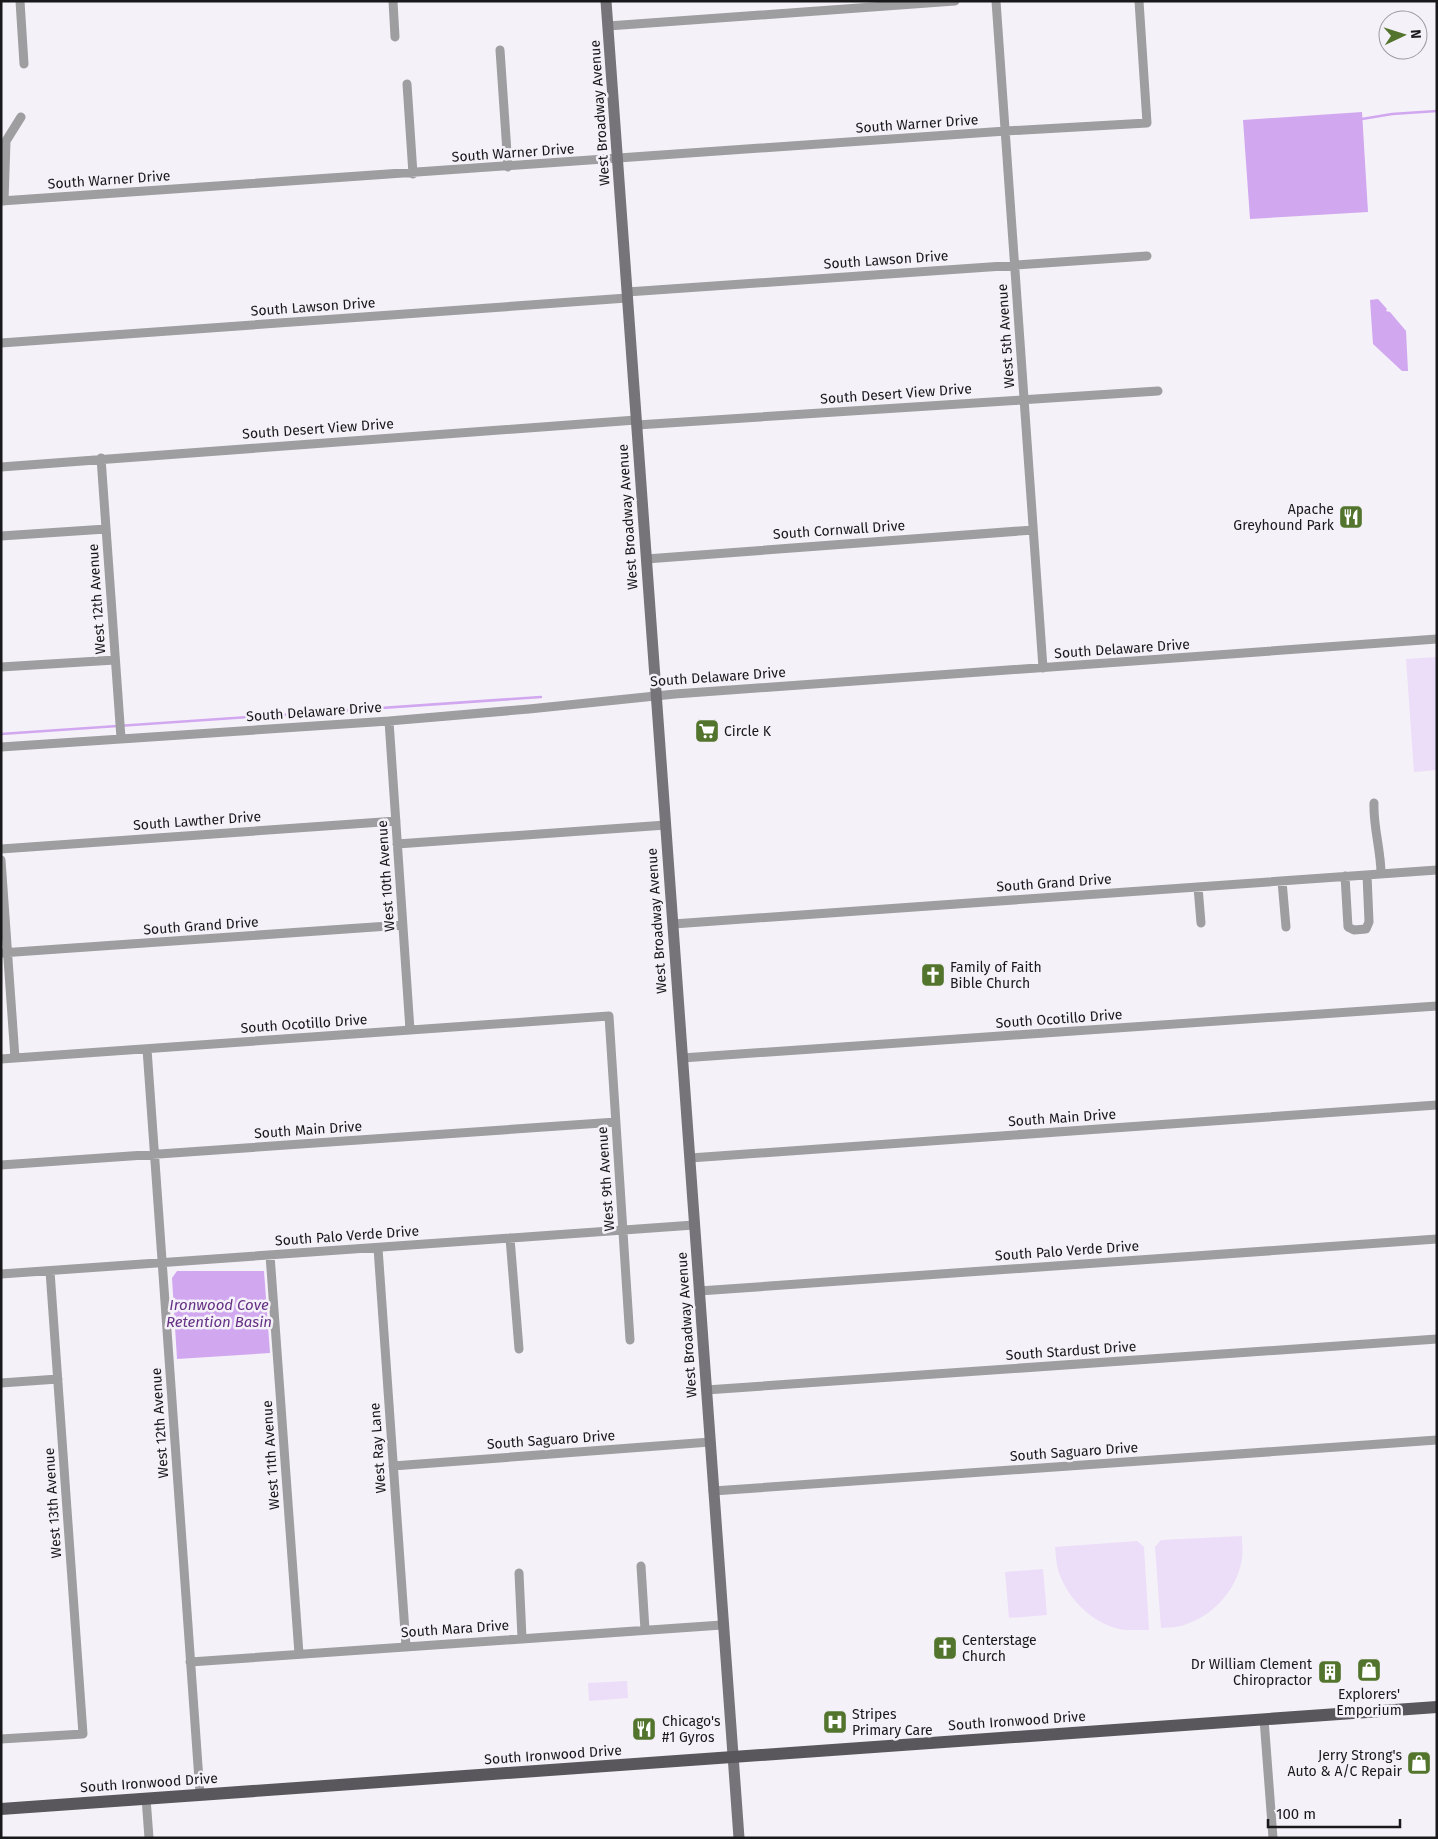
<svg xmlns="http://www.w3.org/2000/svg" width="1438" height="1839" viewBox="0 0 1438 1839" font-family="'Fira Sans',sans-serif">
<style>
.green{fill:#ecddf8}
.water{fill:#d1a7f0}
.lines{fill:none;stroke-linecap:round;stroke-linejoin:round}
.stream{stroke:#d1a7f0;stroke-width:2.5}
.minor{stroke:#9e9da0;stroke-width:9}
.secondary{stroke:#767478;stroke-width:11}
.primary{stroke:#5a575c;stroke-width:12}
.labels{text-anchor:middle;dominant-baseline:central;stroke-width:5;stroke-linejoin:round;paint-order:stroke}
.street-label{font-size:14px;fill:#19181a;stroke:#f5f1f8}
.poi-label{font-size:14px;fill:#19181a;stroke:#f5f1f8;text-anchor:start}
.water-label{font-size:15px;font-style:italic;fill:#643084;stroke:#f5f1f8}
</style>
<rect width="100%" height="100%" fill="#f5f1f8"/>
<!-- green -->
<path class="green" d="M1437,657v113l-23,2 -8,-113z
M1242,1536c0,7 1,16 0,23 -5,31 -29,57 -58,66 -7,3 -16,2 -23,3l-6,-81 6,-7z
M1137,1541l7,6 5,83c-7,0 -16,0 -23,0 -31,-3 -59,-31 -68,-60 -2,-7 -2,-15 -3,-23z
M1043,1569l4,46 -38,3 -4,-46z
M627,1681l1,17 -39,3 -1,-18z"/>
<!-- water -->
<path class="water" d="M1362,112l6,100 -118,7 -7,-99z
M1378,299l9,10 -1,2 4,1 16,19 2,40h-6l-29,-27 -3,-44z
M177,1271h87l6,82 -93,6 -5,-81z"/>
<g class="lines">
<!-- stream -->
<path class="stream" d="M1362,119l30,-5 45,-3
M1,734l540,-37"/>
<!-- minor -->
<path class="minor" d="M20,1l4,63
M393,1l2,36
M996,1l47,667
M608,26l347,-25
M500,50l8,117
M407,84l6,90
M1,201l1005,-70 141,-8 -8,-122
M4,201l2,-60 15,-24
M627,292l520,-36
M1,343l626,-45
M637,425l521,-34
M101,458l20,280
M1,467l635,-47
M1,536l105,-7
M646,559l387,-29
M1,667l114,-7
M389,721l21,309
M1,747l388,-26 140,-12 146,-15 762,-55
M1374,803c-1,24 7,47 7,71
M397,844l269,-19
M1,849l395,-28
M1,860l14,198
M1345,876l3,51 6,3 12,-1 3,-7 -2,-47
M1282,881l4,46
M1198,887l3,36
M673,924l764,-54
M1,953l402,-28
M147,1049l53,745
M682,1058l755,-52
M1,1059l608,-43 21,324
M690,1158l747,-53
M1,1165l615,-43
M510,1238l9,111
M378,1248l28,398
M270,1255l29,399
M1,1274l693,-49
M699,1291l738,-52
M1,1383l57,-4
M706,1390l731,-51
M393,1466l317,-24
M713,1491l724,-51
M641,1566l4,64
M519,1573l3,65
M190,1662l532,-37
M1264,1719l9,119
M1,1739l82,-5 -33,-463
M146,1798l3,40"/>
<!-- secondary -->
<path class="secondary" d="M606,1l133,1837"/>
<!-- primary -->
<path class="primary" d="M1,1809l1436,-102"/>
</g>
<!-- icons -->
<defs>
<symbol id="restaurant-square" viewBox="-11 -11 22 22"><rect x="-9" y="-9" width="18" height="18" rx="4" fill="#52742c" stroke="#f5f1f8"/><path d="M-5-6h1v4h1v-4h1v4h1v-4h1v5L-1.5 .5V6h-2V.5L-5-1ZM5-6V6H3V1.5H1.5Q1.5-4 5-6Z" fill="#fff"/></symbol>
<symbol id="supermarket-square" viewBox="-11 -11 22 22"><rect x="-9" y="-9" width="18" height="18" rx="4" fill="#52742c" stroke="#f5f1f8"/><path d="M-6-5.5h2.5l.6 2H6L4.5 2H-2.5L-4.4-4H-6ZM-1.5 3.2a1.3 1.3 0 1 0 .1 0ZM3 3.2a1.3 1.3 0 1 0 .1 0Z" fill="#fff"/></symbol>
<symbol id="church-square" viewBox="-11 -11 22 22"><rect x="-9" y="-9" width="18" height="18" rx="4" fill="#52742c" stroke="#f5f1f8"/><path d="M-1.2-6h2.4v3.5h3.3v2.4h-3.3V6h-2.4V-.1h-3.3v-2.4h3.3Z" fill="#fff"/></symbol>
<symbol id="shop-square" viewBox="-11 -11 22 22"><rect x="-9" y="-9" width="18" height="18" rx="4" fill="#52742c" stroke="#f5f1f8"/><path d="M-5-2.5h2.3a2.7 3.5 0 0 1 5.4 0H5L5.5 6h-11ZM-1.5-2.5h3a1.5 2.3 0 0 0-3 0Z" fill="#fff"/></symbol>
<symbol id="building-square" viewBox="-11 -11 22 22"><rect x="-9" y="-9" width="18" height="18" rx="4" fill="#52742c" stroke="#f5f1f8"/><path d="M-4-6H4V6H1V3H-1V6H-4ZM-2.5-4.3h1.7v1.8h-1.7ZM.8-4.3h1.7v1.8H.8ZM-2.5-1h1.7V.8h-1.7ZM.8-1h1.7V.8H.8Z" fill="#fff"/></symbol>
<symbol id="hospital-square" viewBox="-11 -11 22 22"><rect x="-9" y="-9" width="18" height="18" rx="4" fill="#52742c" stroke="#f5f1f8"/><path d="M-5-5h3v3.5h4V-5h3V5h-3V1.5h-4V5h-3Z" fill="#fff"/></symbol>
</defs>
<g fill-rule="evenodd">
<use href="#restaurant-square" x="1337" y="503" width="28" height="28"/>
<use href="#supermarket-square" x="693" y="717" width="28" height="28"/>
<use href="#church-square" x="919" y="961" width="28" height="28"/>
<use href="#church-square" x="931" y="1634" width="28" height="28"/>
<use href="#shop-square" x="1355" y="1656" width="28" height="28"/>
<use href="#building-square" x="1316" y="1658" width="28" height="28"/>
<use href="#hospital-square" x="821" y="1708" width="28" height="28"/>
<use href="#restaurant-square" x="630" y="1715" width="28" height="28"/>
<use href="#shop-square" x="1405" y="1749" width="28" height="28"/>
</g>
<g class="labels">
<!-- street labels -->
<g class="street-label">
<text transform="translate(600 113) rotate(-94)">West Broadway Avenue</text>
<text transform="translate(917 124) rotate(-4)">South Warner Drive</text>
<text transform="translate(513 153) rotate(-4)">South Warner Drive</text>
<text transform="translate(109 180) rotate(-4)">South Warner Drive</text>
<text transform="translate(886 260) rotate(-4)">South Lawson Drive</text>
<text transform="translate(313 307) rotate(-4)">South Lawson Drive</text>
<text transform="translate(1006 336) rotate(-94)">West 5th Avenue</text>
<text transform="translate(896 394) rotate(-4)">South Desert View Drive</text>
<text transform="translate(318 429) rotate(-4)">South Desert View Drive</text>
<text transform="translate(628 517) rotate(-94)">West Broadway Avenue</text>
<text transform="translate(839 530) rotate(-4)">South Cornwall Drive</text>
<text transform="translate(97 599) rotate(-94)">West 12th Avenue</text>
<text transform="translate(1122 649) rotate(-4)">South Delaware Drive</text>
<text transform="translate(718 677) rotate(-4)">South Delaware Drive</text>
<text transform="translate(314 712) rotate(-4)">South Delaware Drive</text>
<text transform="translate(197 821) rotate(-4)">South Lawther Drive</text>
<text transform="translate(386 876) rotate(-94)">West 10th Avenue</text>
<text transform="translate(1054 883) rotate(-4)">South Grand Drive</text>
<text transform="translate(657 921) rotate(-94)">West Broadway Avenue</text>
<text transform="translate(201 926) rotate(-4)">South Grand Drive</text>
<text transform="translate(1059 1019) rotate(-4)">South Ocotillo Drive</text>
<text transform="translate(304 1024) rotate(-4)">South Ocotillo Drive</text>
<text transform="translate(1062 1118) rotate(-4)">South Main Drive</text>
<text transform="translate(308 1130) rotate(-4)">South Main Drive</text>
<text transform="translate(606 1179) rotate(-94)">West 9th Avenue</text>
<text transform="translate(347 1236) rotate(-4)">South Palo Verde Drive</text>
<text transform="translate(1067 1251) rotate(-4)">South Palo Verde Drive</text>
<text transform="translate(687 1325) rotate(-94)">West Broadway Avenue</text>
<text transform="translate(1071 1351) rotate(-4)">South Stardust Drive</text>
<text transform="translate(160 1423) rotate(-94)">West 12th Avenue</text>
<text transform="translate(551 1440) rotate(-4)">South Saguaro Drive</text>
<text transform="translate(378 1448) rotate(-94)">West Ray Lane</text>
<text transform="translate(1074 1452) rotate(-4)">South Saguaro Drive</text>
<text transform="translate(271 1455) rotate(-94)">West 11th Avenue</text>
<text transform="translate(53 1503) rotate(-94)">West 13th Avenue</text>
<text transform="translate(455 1629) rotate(-4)">South Mara Drive</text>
<text transform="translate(1017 1721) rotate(-4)">South Ironwood Drive</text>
<text transform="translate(553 1755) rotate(-4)">South Ironwood Drive</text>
<text transform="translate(149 1783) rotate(-4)">South Ironwood Drive</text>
</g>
<!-- poi labels -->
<g class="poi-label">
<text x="1334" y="509" text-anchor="end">Apache<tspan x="1334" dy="16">Greyhound Park</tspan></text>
<text x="724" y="731">Circle K</text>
<text x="950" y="967">Family of Faith<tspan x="950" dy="16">Bible Church</tspan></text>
<text x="962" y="1640">Centerstage<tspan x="962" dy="16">Church</tspan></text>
<text x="1312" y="1664" text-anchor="end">Dr William Clement<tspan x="1312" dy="16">Chiropractor</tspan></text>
<text x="1369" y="1694" text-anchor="middle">Explorers'<tspan x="1369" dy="16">Emporium</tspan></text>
<text x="852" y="1714">Stripes<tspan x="852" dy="16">Primary Care</tspan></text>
<text x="662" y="1721">Chicago's<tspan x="662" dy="16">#1 Gyros</tspan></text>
<text x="1402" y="1755" text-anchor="end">Jerry Strong's<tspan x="1402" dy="16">Auto &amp; A/C Repair</tspan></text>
</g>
<!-- water labels -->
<g class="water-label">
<text x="219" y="1305">Ironwood Cove<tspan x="219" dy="17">Retention Basin</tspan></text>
</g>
</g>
<!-- border -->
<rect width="1438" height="1839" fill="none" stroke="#19181a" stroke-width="5"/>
<!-- north arrow -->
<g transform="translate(1403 35) rotate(86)"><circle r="24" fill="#f5f1f8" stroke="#9d9a9f"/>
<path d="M0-4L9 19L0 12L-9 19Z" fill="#52742c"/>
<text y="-8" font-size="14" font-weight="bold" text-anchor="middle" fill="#19181a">N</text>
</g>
<!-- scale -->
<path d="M1268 1819v8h132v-8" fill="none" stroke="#19181a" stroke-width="2.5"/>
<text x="1276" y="1819" font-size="15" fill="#19181a" stroke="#f5f1f8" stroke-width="4" paint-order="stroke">100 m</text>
</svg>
